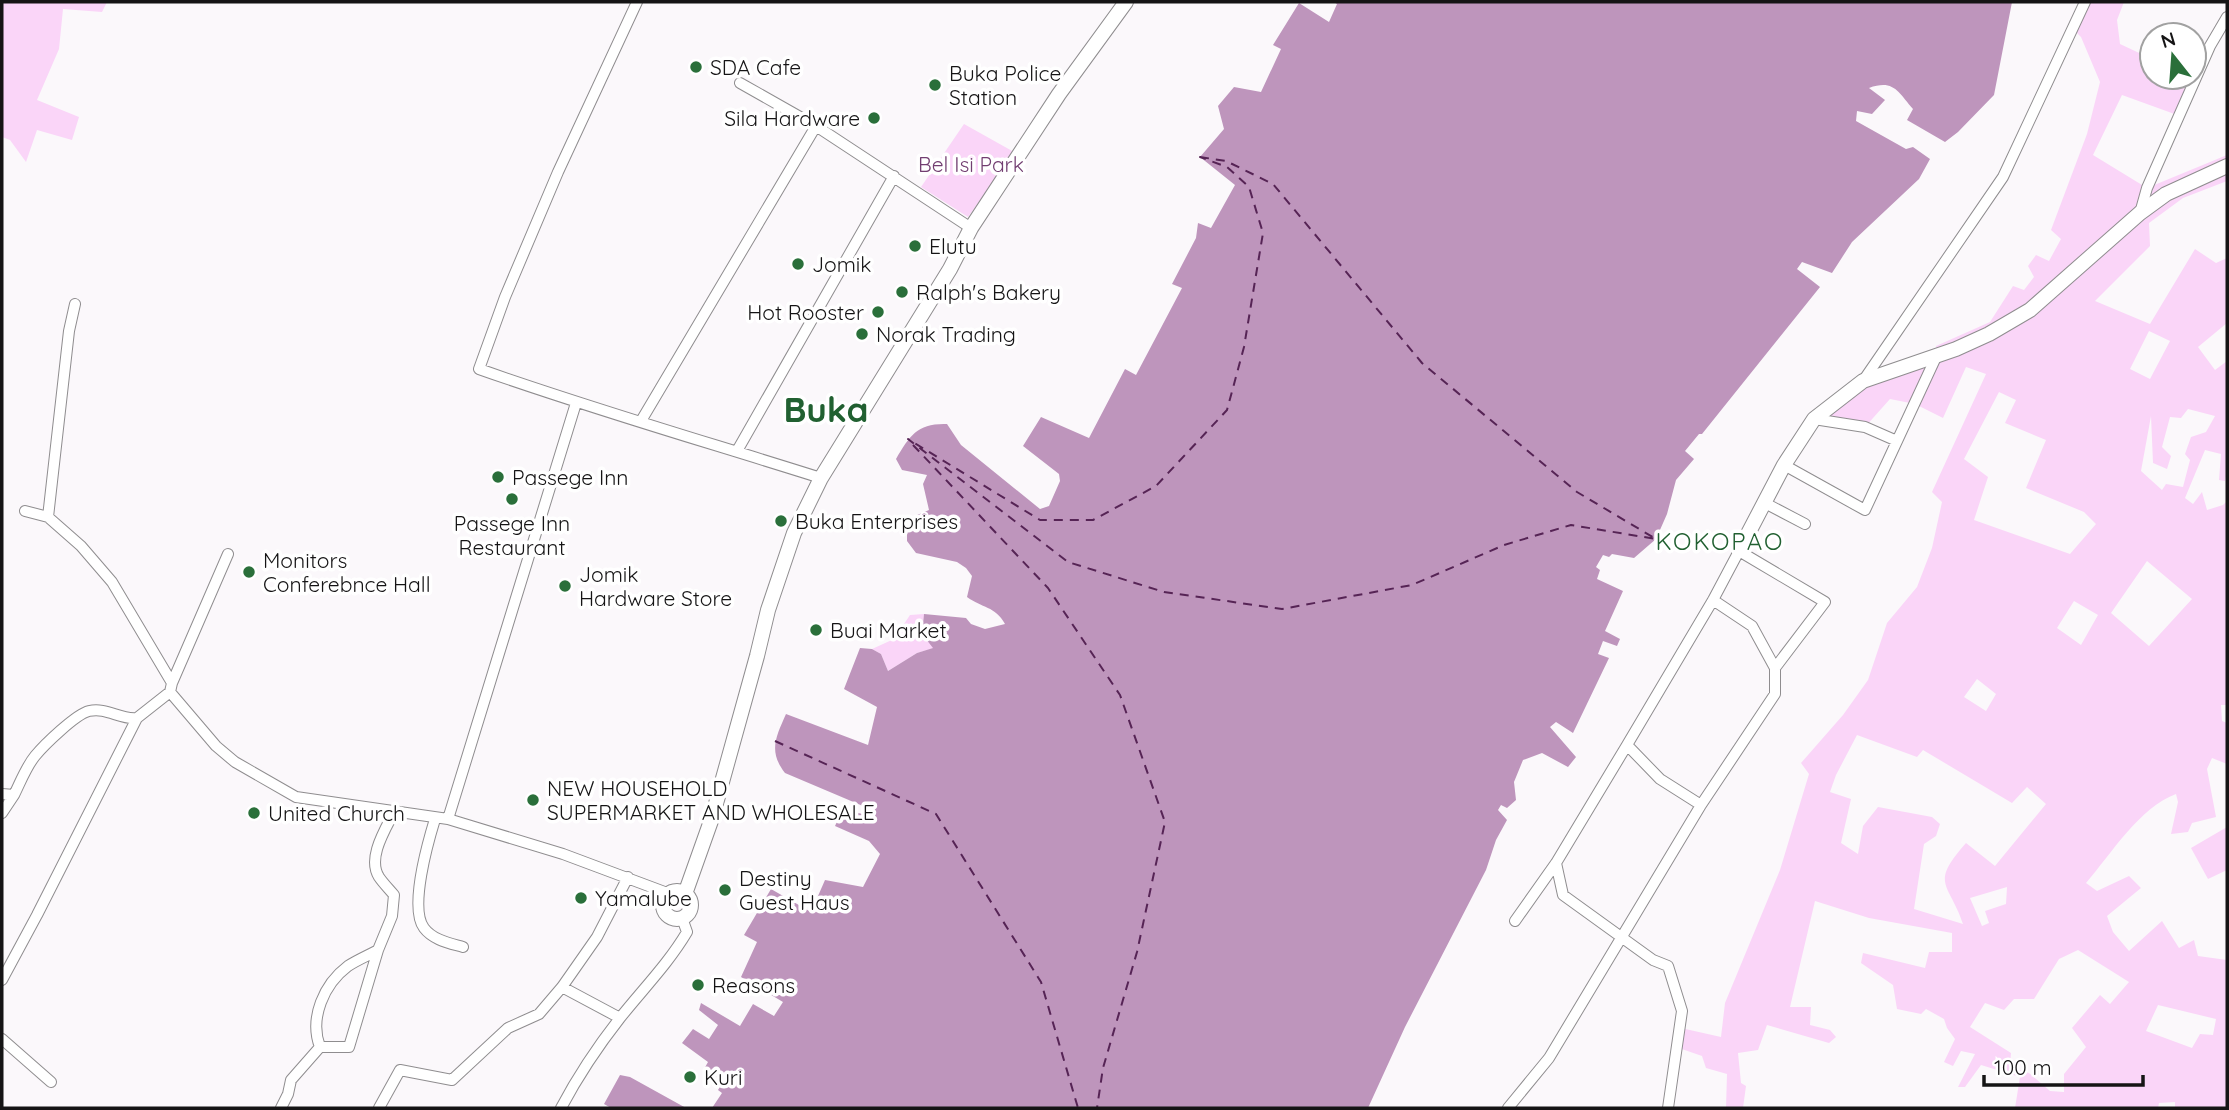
<svg xmlns="http://www.w3.org/2000/svg" width="2229" height="1110" viewBox="0 0 2229 1110" font-family="Quicksand,sans-serif">
<style>
.green{fill:#fad5f8;fill-rule:evenodd}
.water{fill:#be95bc}
.lines{fill:none;stroke-linecap:round;stroke-linejoin:round}
.ferry{stroke:#562455;stroke-width:2;stroke-dasharray:9 7;stroke-linecap:butt}
.minor-casing{stroke:#8f8d8f;stroke-width:12}
.major-casing{stroke:#8f8d8f;stroke-width:16}
.minor{stroke:#fff;stroke-width:10}
.major{stroke:#fff;stroke-width:14}
.poi-dot{fill:#2a6f3a;stroke:#fff;stroke-width:2.5}
.labels{text-anchor:middle;dominant-baseline:central;stroke-width:7;stroke-linejoin:round;paint-order:stroke}
.poi-label{font-size:21px;fill:#151415;stroke:#fff;text-anchor:start}
.park-label{font-size:21px;fill:#723e71;stroke:#fff}
.quarter-label{font-size:24px;letter-spacing:2px;fill:#216031;stroke:#fff}
.town-label{font-size:35px;font-weight:bold;fill:#216031;stroke:#fff}
</style>
<rect width="100%" height="100%" fill="#fbf8fb"/>
<!-- green -->
<path class="green" d="M2,2h105l-5,10 -39,-3 -4,40 -22,51 42,17 -7,23 -35,-10 -11,32 -16,-22 -8,-3z
M2085,2h39l-7,18 3,24 32,15v18h40l-12,39 -58,-21 -29,60 54,33 80,-33v26l-44,17 -34,25 1,23 -55,55 55,23 45,-75 21,14 11,-5v65l-29,24 17,23 12,-9v111l-2,9 -6,-1 2,-26 -16,-4 -20,48 8,6 9,-12 5,18 16,-5 4,-4v204h-6l1,16 5,2v41l-15,-6 -5,11 9,48 -24,6 -4,9 -17,2 7,-32 -2,-8c-37,14 -64,59 -90,89l11,8 32,-15 12,12 -34,28 6,16 16,19 33,-30 17,27 15,-8 4,16 29,4v148h-52v-6l-16,1 -1,5h-143l5,-31 -39,-12 -16,22h-7l17,-33 -14,-3 -8,15 -9,-4 11,-23 -8,-11 -3,-9 -18,-10 -5,5 -24,-5 -4,-24 -32,-22 2,-10 62,15 4,-16h23v-19l-83,-15 -54,-17 -25,106h21l-1,18 20,5 6,7 -7,6 -62,-18 -9,25 -20,3 3,30 5,3 -3,22h-17l1,-34 -21,-6 -4,-12 -26,-9 5,-19 40,9 4,-34 55,-133 29,-96 -8,-11 42,-48 25,-35 19,-57 30,-36 15,-39 10,-46 -10,-10 54,-118 -20,-7 -23,51 -28,-14 -25,-5 -25,28 -51,-8 49,-38 74,-26 -1,-9 54,-24 23,-36 11,4 10,-13 -6,-11 8,-11 13,6 12,-22 -10,-9 36,-96 13,-52 -19,-45 -9,-9zM2149,331l21,10 -20,38 -20,-10zM1999,392l17,8 -11,23 41,17 -20,48 58,24 12,12 -26,30 -96,-34 14,-43 -24,-18zM2188,409l27,7 -9,16 -15,5 -6,17 5,6 -7,27 -17,-3 -4,6 -21,-19 10,-55 2,47 14,6 4,-13 -9,-9 8,-30 11,1zM2147,561l45,38 -43,47 -38,-33zM2074,601l24,14 -17,30 -24,-17zM1977,679l19,15 -10,17 -22,-14zM1857,735l60,22 6,-7 89,53 15,-16 19,17 -51,62 -29,-23c-37,42 -17,39 -3,81l-49,-15 10,-65 12,-8 4,-12 -8,-7 -54,-10 -15,19 -5,28 -17,-11 10,-44 -21,-7 6,-17zM2007,887l-1,17 -21,7 4,12 -7,3 -12,-28zM2078,950l51,32 -19,22 -10,-9 -28,33 14,19 -22,27v18l-14,-1 -21,-18 -19,-6 1,-14 -41,-26 15,-24 19,7 10,-11h20l25,-40zM2158,1005l58,14 -3,16 -13,-1 -8,14 -46,-17z
M964,124l50,28 -46,65 -47,-30z
M924,614l-2,20 12,14 -17,5 -29,18 -7,-17 -9,-5 22,-10 16,-24z
M2227,827v43l-19,9 -17,-31z"/>
<!-- water -->
<path class="water" d="M1334,2h678l-18,93 -36,37 -13,10 -38,-22 6,-11c-15,-17 -19,-30 -44,-21l16,12 -13,14 -15,-3 -1,10 50,28 7,-2 17,12 -11,20 -67,63 -20,31 -30,-11 -5,7 23,18 -118,147h-3l-14,17 9,8 -18,21 -9,34 -11,25 -22,19 -22,-4 -3,3 -6,-2 -7,12 4,3 -3,9 26,12 -18,40 15,8 -3,7 -14,-5 -5,13 11,4 -36,75 -17,-11 -6,5 26,30 -8,10 -26,-14 -19,7 -9,22 2,18 -9,8 -6,-3 -3,5 9,10 -11,20 -10,30 -81,157 -37,81h-656l10,-15 -4,-3 3,-5 -16,-8 -2,-6 5,-9 -26,-19 11,-14 16,10 9,-14 -19,-15 2,-7 39,23 13,-22 21,12 9,-14 -42,-25 16,-35 -13,-7 27,-46 40,23 14,-32 38,7 17,-33 -11,-13 -34,-15 8,-17 27,7v-7l-85,-36c-17,-22 -9,-36 1,-59l82,31 9,-38 -33,-18 16,-41 12,1 9,5 7,17 29,-18 16,-5 -11,-14 2,-20 42,4 5,6 14,5 20,-5c-10,-18 -23,-16 -38,-27l5,-21 -6,-8 -9,-6 -41,-9 -9,-12v-14l8,-11 14,-6 -6,-26 4,-9 -25,-5 -6,-11c14,-24 22,-36 51,-35l14,21 79,64 9,-3 11,-25 -1,-7 -36,-28 18,-29 48,21 36,-69 11,6 46,-87 -10,-4 24,-46 2,-15 13,5 24,-43 -35,-28 24,-28 -6,-23 16,-19 27,5 20,-43 -8,-4 26,-42 30,19 8,-18z
M620,1075l10,2 56,31h-75l-7,-4z"/>
<g class="lines">
<!-- ferry -->
<path class="ferry" d="M1200,157l26,4 47,23 149,179 155,129 79,47 -85,-14 -67,20 -92,40 -130,24 -118,-17 -96,-30 -160,-123 132,81h53l63,-34 71,-76 17,-63 19,-114 -14,-46 -22,-20z
M913,445l135,143 72,107 45,127 -28,130 -34,116 -6,40
M775,741l161,73 105,168 37,126"/>
<defs>
<path id="minor" d="M637,2l-79,170 -53,125 -26,72c113,40 228,73 342,109
M740,83l76,43 155,102
M2140,213l7,-25 63,-142 17,-29
M1863,381l140,-204 82,-175
M576,403l-128,416 115,35 107,40
M1814,419l51,8 32,14
M641,421l175,-295
M737,451l157,-275
M1784,465l81,45 72,-155
M1763,502l42,22
M25,511l23,6 33,29 31,36 60,101 -2,9 46,54 19,16 61,35 152,22
M48,517l21,-186 6,-27
M1713,600l39,26 23,42
M172,683l56,-129
M2,794l12,1c6,-12 12,-28 21,-39 9,-11 41,-42 54,-45 18,-4 31,9 48,7
M2,813l12,-18
M435,819c-7,23 -26,89 -11,109 9,12 25,15 39,19
M1556,863l7,32 90,65 15,6 14,45 -14,97
M1515,921l41,-58 71,-118
M378,950l-29,97h-29c-11,-29 4,-63 28,-81 9,-6 21,-11 30,-16l14,-34 2,-21c-5,-6 -11,-12 -15,-18 -12,-19 6,-47 15,-65
M2,980l35,-65 100,-197 33,-26
M562,987l58,31
M2,1039l49,43
M281,1108l7,-14 3,-14 29,-33
M379,1108l21,-38 52,10 56,-52 31,-14 23,-27 35,-50 31,-60
M561,1108c17,-32 37,-62 59,-90 23,-29 48,-54 67,-86l-5,-14
M1508,1108l41,-50 152,-253 -41,-26 -33,-34 86,-145 26,-49 86,51 -50,66v26l-74,111"/>
<path id="major" d="M1739,551l45,-86 30,-46 49,-38 93,-32 33,-15 41,-24 110,-97 26,-19 61,-28
M663 905a14 14 0 1 1 28 0a14 14 0 1 1-28 0Z
M685,894l27,-76 45,-162 11,-46 26,-77 27,-55 129,-209 21,-41 88,-134 67,-92"/>
</defs>
<!-- minor casing -->
<use href="#minor" class="minor-casing"/>
<!-- major casing -->
<use href="#major" class="major-casing"/>
<!-- minor -->
<use href="#minor" class="minor"/>
<!-- major -->
<use href="#major" class="major"/>
</g>
<!-- markers -->
<g class="poi-dot">
<circle cx="696" cy="67" r="7"/>
<circle cx="935" cy="85" r="7"/>
<circle cx="874" cy="118" r="7"/>
<circle cx="915" cy="246" r="7"/>
<circle cx="798" cy="264" r="7"/>
<circle cx="902" cy="292" r="7"/>
<circle cx="878" cy="312" r="7"/>
<circle cx="862" cy="334" r="7"/>
<circle cx="498" cy="477" r="7"/>
<circle cx="512" cy="499" r="7"/>
<circle cx="781" cy="521" r="7"/>
<circle cx="249" cy="572" r="7"/>
<circle cx="565" cy="586" r="7"/>
<circle cx="816" cy="630" r="7"/>
<circle cx="533" cy="800" r="7"/>
<circle cx="254" cy="813" r="7"/>
<circle cx="725" cy="890" r="7"/>
<circle cx="581" cy="898" r="7"/>
<circle cx="698" cy="985" r="7"/>
<circle cx="690" cy="1077" r="7"/>
</g>
<g class="labels">
<!-- poi labels -->
<g class="poi-label">
<text x="710" y="67">SDA Cafe</text>
<text x="949" y="73">Buka Police<tspan x="949" dy="24">Station</tspan></text>
<text x="860" y="118" text-anchor="end">Sila Hardware</text>
<text x="929" y="246">Elutu</text>
<text x="812" y="264">Jomik</text>
<text x="916" y="292">Ralph's Bakery</text>
<text x="864" y="312" text-anchor="end">Hot Rooster</text>
<text x="876" y="334">Norak Trading</text>
<text x="512" y="477">Passege Inn</text>
<text x="795" y="521">Buka Enterprises</text>
<text x="512" y="523" text-anchor="middle">Passege Inn<tspan x="512" dy="24">Restaurant</tspan></text>
<text x="263" y="560">Monitors<tspan x="263" dy="24">Conferebnce Hall</tspan></text>
<text x="579" y="574">Jomik<tspan x="579" dy="24">Hardware Store</tspan></text>
<text x="830" y="630">Buai Market</text>
<text x="547" y="788">NEW HOUSEHOLD<tspan x="547" dy="24">SUPERMARKET AND WHOLESALE</tspan></text>
<text x="268" y="813">United Church</text>
<text x="739" y="878">Destiny<tspan x="739" dy="24">Guest Haus</tspan></text>
<text x="595" y="898">Yamalube</text>
<text x="712" y="985">Reasons</text>
<text x="704" y="1077">Kuri</text>
</g>
<!-- park labels -->
<g class="park-label">
<text x="971" y="164">Bel Isi Park</text>
</g>
<!-- quarter labels -->
<g class="quarter-label">
<text x="1720" y="541">KOKOPAO</text>
</g>
<!-- town labels -->
<g class="town-label">
<text x="826" y="409">Buka</text>
</g>
</g>
<!-- border -->
<rect width="2229" height="1110" fill="none" stroke="#151415" stroke-width="7"/>
<!-- north arrow -->
<g transform="translate(2173 56) rotate(343)"><circle r="33" fill="#ffffff" stroke="#a1a1a1" stroke-width="2"/>
<path d="M0-5L12 26L0 18L-12 26Z" fill="#2a6f3a"/>
<text y="-10" font-size="19" font-weight="bold" text-anchor="middle" fill="#151415">N</text>
</g>
<!-- scale -->
<path d="M1984 1075v10h159v-10" fill="none" stroke="#151415" stroke-width="3.5"/>
<text x="1994" y="1075" font-size="21" fill="#151415" stroke="#ffffff" stroke-width="5" paint-order="stroke">100 m</text>
</svg>
